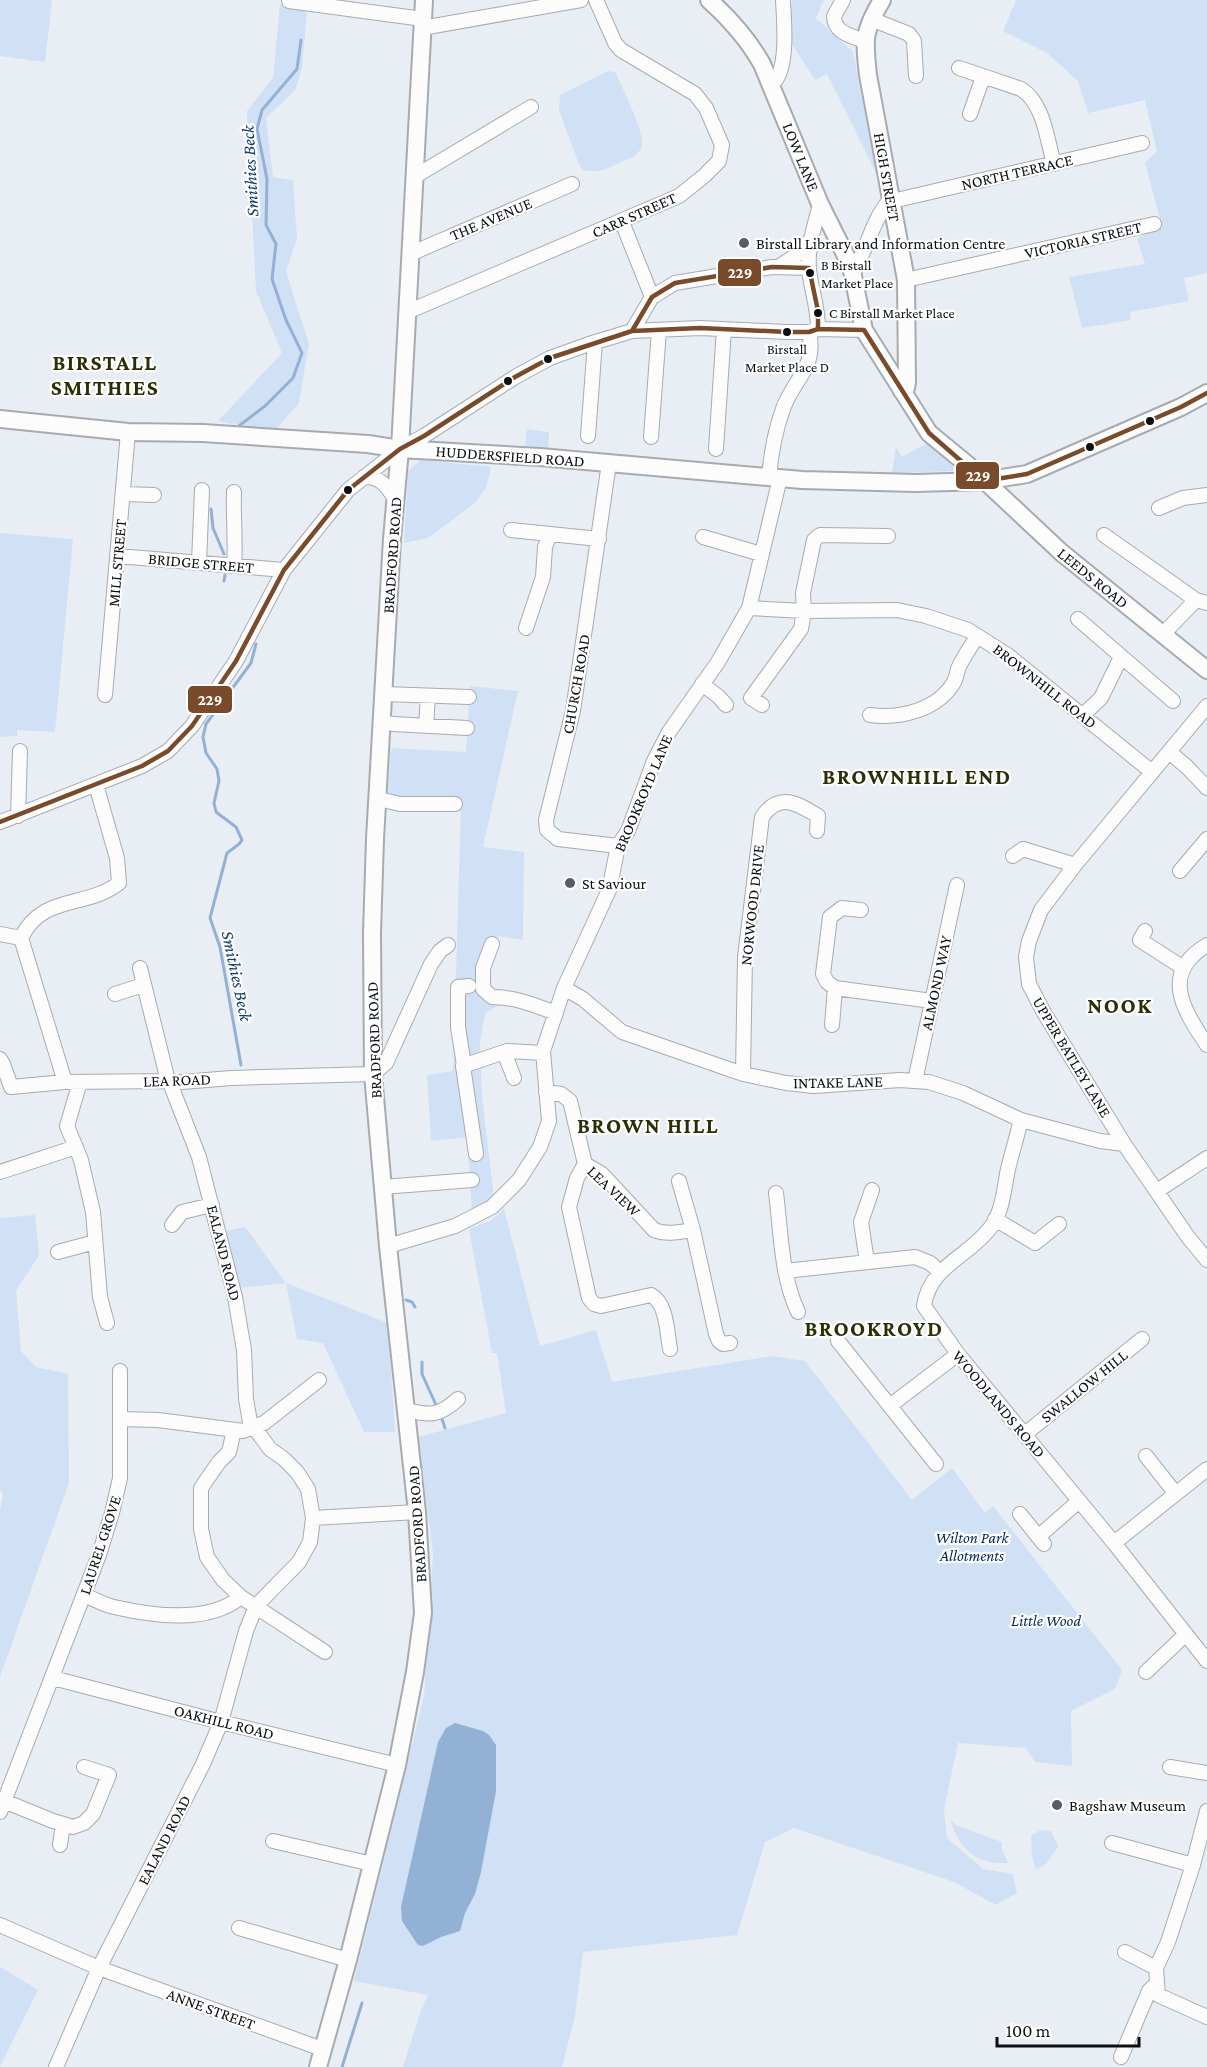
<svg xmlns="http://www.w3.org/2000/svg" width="1207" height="2067" viewBox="0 0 1207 2067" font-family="'Crimson Pro',serif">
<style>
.green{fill:#d0e1f5}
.water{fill:#93b1d5}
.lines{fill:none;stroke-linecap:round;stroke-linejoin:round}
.stream{stroke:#93b1d5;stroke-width:3}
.minor-casing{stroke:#a7abb0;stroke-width:16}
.major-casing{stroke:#a7abb0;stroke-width:20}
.minor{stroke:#fcfcfd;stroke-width:14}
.major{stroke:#fcfcfd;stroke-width:16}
.bus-1-casing{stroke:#fff;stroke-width:9}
.bus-1{stroke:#7a4b2a;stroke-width:4.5}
.poi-dot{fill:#585d62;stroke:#fff;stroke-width:2}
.bus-dot{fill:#0b0f13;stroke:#fff;stroke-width:2}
.labels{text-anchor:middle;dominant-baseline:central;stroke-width:4.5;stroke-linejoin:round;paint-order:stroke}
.bus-label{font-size:14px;fill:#0b0f13;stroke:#fff;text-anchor:start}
.street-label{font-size:16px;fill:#0b0f13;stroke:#fff}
.poi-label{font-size:16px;fill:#0b0f13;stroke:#fff;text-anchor:start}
.park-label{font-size:16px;font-style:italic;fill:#002956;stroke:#fff}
.water-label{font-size:18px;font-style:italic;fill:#123b6a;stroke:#fff}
.district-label{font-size:22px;font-weight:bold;letter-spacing:1.5px;fill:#2a2f06;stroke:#fff}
.line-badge{stroke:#fff;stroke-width:2}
.badge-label{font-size:16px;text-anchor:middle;font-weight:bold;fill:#fff}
</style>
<rect width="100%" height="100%" fill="#e8eef4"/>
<!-- green -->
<path class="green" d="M0,0h52l-7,62 -45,-6z
M792,0h32l-8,18 37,34 24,123 -50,-101 -12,6 -25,-39z
M1016,0h191v273l-23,5 5,23 -59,11 1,8 -49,8 -13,-51 76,-13 -8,-26 25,-11 -17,-64 12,-12 -12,-51 -57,13 -10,-32 -31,-28 -44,-22z
M280,4l27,8 -5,56 -7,22 -29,28 7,59 20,3 4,59 -11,32 23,73 -10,59 -25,29 -56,-11 64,-68 -26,-62 -9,-180 26,-33z
M608,71l7,1c7,15 27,55 27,70 0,13 -13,17 -23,21 -15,7 -19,10 -36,7l-5,-8 -19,-52 1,-15z
M527,429l22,3 -1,16 -23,-2z
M927,443l24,21 3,4 -1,3 -61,2 4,-26 6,10z
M421,460l70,7 -5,21 -11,15 -47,35 -24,5 4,-72z
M0,533l73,6 -18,193 -38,-2v6l-17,1z
M470,686l48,5 -35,156 41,5 -1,88 -26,-4 -10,31v22l13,16 -15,8 -5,30 2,54 12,101 -22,14 -5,-75 -36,4 -4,-66 26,-4 8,-264 -74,-2 4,-57 75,4z
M504,1209l36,137 56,-16 16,52 160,-26 33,5 107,139 40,-32 33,45 8,-7 129,164 -7,19 -44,22 1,55 -37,-4 -9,-14 -68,-5 -14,67 3,28 36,31 30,5 4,19 -21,12 -42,-23 -160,-54 -29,14 -28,93 -154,17 -8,64 -13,51h-159l17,-54 8,-18 -74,-14 70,-285 9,-143 -15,-116 88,-24 -9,-60h-5l-23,-124 23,-9z
M35,1215l4,40 -23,36 5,60 15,16 32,7 1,109 -69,194v-167l3,-15 -3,-6v-271z
M245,1227l41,56 102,40 7,109h-31l-41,-89 -26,-4 -11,-56 -47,5 -17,-56z
M950,1819l6,6 46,17v7l6,14c-33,2 -49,-15 -58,-44z
M1041,1830l10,1 7,15 -11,17 -11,7 -4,-13 -1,-22z
M0,1967l38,23 -38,77z"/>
<!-- water -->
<path class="water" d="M455,1723l28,8 6,4 7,10v46l-15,81 -6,22 -10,19 -5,18 -19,6 -18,9 -5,-1 -16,-24 -1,-14 37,-165 8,-14z"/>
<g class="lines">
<!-- stream -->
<path class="stream" d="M240,425l25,-19 28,-28 9,-25 -16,-33 -14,-41 4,-35 -10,-19 1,-46 -10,-50 5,-19 35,-41 4,-29
M211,509l2,19 11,26
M224,581l1,-6
M241,1065l-21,-118 -10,-29 17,-65 12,-9 3,-4 -6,-13 -20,-15 -2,-9 5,-22 -2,-12 -11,-16 -3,-16 3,-13 45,-61 5,-19
M406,1300l6,2 3,5
M422,1362v12l14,31
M442,1419l3,9
M342,2067l20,-64"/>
<defs>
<path id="minor" d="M843,0l-9,16c0,17 17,20 31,25
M289,1l134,18
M871,19l38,15 5,7 2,35
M422,28l159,-28
M959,68l62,21c23,14 26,51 33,75
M772,84c17,-13 12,-63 11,-84
M970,114l13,-37
M414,177l117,-70
M622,222l30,75
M410,254l162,-70
M778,267l20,-13 13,-15
M852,273c15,-22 19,-50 36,-71l254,-59
M906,280l248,-56
M407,312l272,-116 25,-20 15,-15 3,-16 -16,-37 -11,-14 -74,-44 -6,-7 -19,-43
M818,329c0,-24 -7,-39 -9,-60 -2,-22 6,-44 11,-65
M632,331l20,-34 23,-14 97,-16 37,1
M588,436l7,-94
M651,437l8,-107
M716,449l8,-120
M609,463l-36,248 -27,109 1,10 11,9 60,7
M364,477c16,-1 23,9 31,22
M769,477c2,-24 6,-46 14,-68 11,-31 34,-41 26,-77
M234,492c-1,25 2,49 0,74
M123,494l31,1
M1159,508l24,-10 24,-3
M511,530l88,9
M1104,535l92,65 11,3
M703,537l58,17
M118,556l166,14
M199,563l3,-73
M749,608l55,3 93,-1 29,6 42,14 41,26 143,116
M1078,619l95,82
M526,628l17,-51 2,-30 5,-13
M1163,634l33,-34
M702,684l17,13 7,8
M384,694l85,3
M105,695l23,-263
M762,705l-11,-7 50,-69 3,-18 -1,-18 11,-53 6,-5 68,1
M1207,706l-132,159 -34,45 -12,31 -3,16 3,27 14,27 81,133 64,93 19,23
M870,715c30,4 68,-5 84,-33 2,-4 3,-9 4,-13 5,-12 13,-22 19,-33
M1083,715l18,-17 20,-41
M383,722l10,2 74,4
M426,726l2,-30
M1169,752l18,15 20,21
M379,799l21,5h55
M18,816l2,-65
M0,822l142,-56 26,-15 24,-25 44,-65 48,-91 64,-80 52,-41 24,-13 91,-59 35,-19 39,-14 43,-13 68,-3 87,4h22l9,-3 46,1
M1013,856l10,-7 52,16
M1180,871l27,-32
M861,910l-19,-2 -12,9 -7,57 4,8 8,6 97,13
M1145,931l-5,9 42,27
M0,934l21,4
M492,944l-9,24v21l9,8c24,0 42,8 64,16
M1207,945c-47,28 -24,65 0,100
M140,968l28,113
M564,988l19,11 39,33 121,42 43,9 28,3 86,-6 29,2 34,11 58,27 79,21 24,3
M115,994l28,-9
M832,1025l3,-37
M504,1052l10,26
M0,1059l3,5 8,23 54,-5 103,-1 2,2 61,-5 142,-4 13,-11 45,-99 9,-13 8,-6
M464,1065l-6,-38v-40l11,-1
M743,1074l2,-117 17,-140c17,-25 35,-14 56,-1l-1,15
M915,1081l42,-196
M65,1082l-44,-144c22,-45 65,-29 98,-55l-2,-25 -21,-73
M80,1082l-13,44 14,34 12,52 7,85 7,26
M546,1092l15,2 9,7 15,63 17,10 52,56c13,5 25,2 39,0
M1021,1120c-4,16 -9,33 -13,49 -4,19 -5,42 -17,58 -23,31 -61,38 -67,79l34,48 156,189 93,118
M476,1154l-13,-88 44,-15 36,2
M585,1164l-8,14 -8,29 20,91 5,6 7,2 50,-11c16,8 16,38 19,54
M0,1172l76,-25
M679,1181l14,49 23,104 3,7 4,3 7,-1
M383,1187l89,-7
M1157,1191l50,-33
M776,1193c5,39 5,83 22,119
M995,1219l40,24 24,-19
M172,1225l10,-13 30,-7
M388,1246l67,-20 37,-19 27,-27 21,-33 9,-26 -6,-70 21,-63 45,-98 9,-44 10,-15 26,-70 15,-29 49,-70 31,-54 31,-130
M58,1252l37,-10
M867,1262l-6,-40 11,-32
M785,1271l130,-14 15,6 10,9
M838,1341l98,123
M891,1405l67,-51
M406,1410c25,6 33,6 52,-11
M120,1419l38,1 85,11 21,-8 55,-43
M234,1430l-5,22 -10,10 -18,26v41l6,28 16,23 18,17 84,55
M1025,1434l117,-95
M1146,1456l30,38
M1020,1514l24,30
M313,1518l104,-6
M1038,1537l41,-36
M1114,1543l93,-74
M84,1595c10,4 20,10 30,12 39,9 94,17 127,-10
M1146,1672l40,-38
M53,1678l168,44 176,43
M1170,1767l37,6
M4,1801l49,20 20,6 11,-4 9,-9 16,-39 -25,-8
M1207,1811l-14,54 -25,77 -12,26 2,27 49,22
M0,1812l99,-257 13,-42 8,-35v-107
M273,1841l99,23
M1112,1843l81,22
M60,1845l3,-21
M0,1925l99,43 223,81
M239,1928l109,32
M1125,1952l31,16
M1121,2057l28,-66 8,-8
M56,2067l43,-99 104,-204 18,-42 25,-91 10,-25 43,-44 11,-20 3,-24 -5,-29 -11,-17 -13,-13 -14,-10 -20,-27 -4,-23 -2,-49 -9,-53 -36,-140 -29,-74"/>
<path id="major" d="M709,0c21,19 39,39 53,64l58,140 31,62 13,64 65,103 40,33 93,87 145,117
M882,0c-19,32 -18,39 -14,75l38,205 1,102 -1,6 -4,3
M0,419l128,13 75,1 165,11 32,5 140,8 262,23 114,3 68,-2 43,-7 154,-67 26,-14
M318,2067l30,-107 49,-195 18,-93 8,-59 -6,-101 -29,-266 -15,-172 -1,-141 3,-94 17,-300 8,-90 24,-449"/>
</defs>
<!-- minor casing -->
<use href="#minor" class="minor-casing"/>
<!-- major casing -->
<use href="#major" class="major-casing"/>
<!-- minor -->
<use href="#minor" class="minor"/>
<!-- major -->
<use href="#major" class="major"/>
<defs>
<path id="bus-1" d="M632,331l20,-34 23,-14 97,-16 37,1 9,43v18
M0,822l142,-56 26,-15 24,-25 44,-65 48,-91 64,-80 52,-41 24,-13 91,-59 35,-19 82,-27 68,-3 87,4h22l9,-3 46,1 65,103 55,48 43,-7 154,-67 26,-14"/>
</defs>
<!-- bus-1 casing -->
<use href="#bus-1" class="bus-1-casing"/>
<!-- bus-1 -->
<use href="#bus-1" class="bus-1"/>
</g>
<!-- markers -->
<g class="poi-dot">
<circle cx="744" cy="243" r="6"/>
<circle cx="570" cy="883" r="6"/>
<circle cx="1057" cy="1805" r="6"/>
</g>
<g class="bus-dot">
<circle cx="810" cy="273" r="5"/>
<circle cx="818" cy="313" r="5"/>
<circle cx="787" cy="332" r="5"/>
<circle cx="548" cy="359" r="5"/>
<circle cx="508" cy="381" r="5"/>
<circle cx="1150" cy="421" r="5"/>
<circle cx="1090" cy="447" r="5"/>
<circle cx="348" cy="490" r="5"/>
</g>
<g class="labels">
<!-- bus labels -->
<g class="bus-label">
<text x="821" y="265">B Birstall<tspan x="821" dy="18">Market Place</tspan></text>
<text x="829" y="313">C Birstall Market Place</text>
<text x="787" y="349" text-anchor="middle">Birstall<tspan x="787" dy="18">Market Place D</tspan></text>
</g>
<!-- street labels -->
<g class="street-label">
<text transform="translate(801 157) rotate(68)">LOW LANE</text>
<text transform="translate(1017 172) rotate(-13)">NORTH TERRACE</text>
<text transform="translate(887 177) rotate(80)">HIGH STREET</text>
<text transform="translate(634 215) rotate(-24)">CARR STREET</text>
<text transform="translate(491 219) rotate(-23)">THE AVENUE</text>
<text transform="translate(1083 240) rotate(-13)">VICTORIA STREET</text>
<text transform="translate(510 456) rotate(4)">HUDDERSFIELD ROAD</text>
<text transform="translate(392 555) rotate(-86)">BRADFORD ROAD</text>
<text transform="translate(117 563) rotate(-85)">MILL STREET</text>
<text transform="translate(201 563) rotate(5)">BRIDGE STREET</text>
<text transform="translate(1093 578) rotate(39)">LEEDS ROAD</text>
<text transform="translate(576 684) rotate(-80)">CHURCH ROAD</text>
<text transform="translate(1045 686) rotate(38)">BROWNHILL ROAD</text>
<text transform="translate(643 793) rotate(-67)">BROOKROYD LANE</text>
<text transform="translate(752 905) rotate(-84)">NORWOOD DRIVE</text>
<text transform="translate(936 983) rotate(-78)">ALMOND WAY</text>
<text transform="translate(374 1040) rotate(-92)">BRADFORD ROAD</text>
<text transform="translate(1072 1057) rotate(59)">UPPER BATLEY LANE</text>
<text transform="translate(177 1080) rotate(-2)">LEA ROAD</text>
<text transform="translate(838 1082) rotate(-1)">INTAKE LANE</text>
<text transform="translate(614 1191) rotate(43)">LEA VIEW</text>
<text transform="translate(224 1253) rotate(76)">EALAND ROAD</text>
<text transform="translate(1084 1386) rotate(-39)">SWALLOW HILL</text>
<text transform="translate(999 1404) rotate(50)">WOODLANDS ROAD</text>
<text transform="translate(417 1524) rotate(-94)">BRADFORD ROAD</text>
<text transform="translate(100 1545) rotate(-72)">LAUREL GROVE</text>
<text transform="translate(224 1722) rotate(14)">OAKHILL ROAD</text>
<text transform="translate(164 1840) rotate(-63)">EALAND ROAD</text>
<text transform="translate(211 2009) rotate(20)">ANNE STREET</text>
</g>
<!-- poi labels -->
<g class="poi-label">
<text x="756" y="243">Birstall Library and Information Centre</text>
<text x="582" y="883">St Saviour</text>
<text x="1069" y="1805">Bagshaw Museum</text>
</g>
<!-- park labels -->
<g class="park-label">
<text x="972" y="1537">Wilton Park<tspan x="972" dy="18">Allotments</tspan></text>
<text x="1046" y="1620">Little Wood</text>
</g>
<!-- water labels -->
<g class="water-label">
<text transform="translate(250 171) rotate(-93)">Smithies Beck</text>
<text transform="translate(237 976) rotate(78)">Smithies Beck</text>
</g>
<!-- district labels -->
<g class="district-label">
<text x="105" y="362">BIRSTALL<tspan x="105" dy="25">SMITHIES</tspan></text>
<text x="917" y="776">BROWNHILL END</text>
<text x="1120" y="1005">NOOK</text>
<text x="648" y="1125">BROWN HILL</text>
<text x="874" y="1328">BROOKROYD</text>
</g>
</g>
<g class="line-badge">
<rect x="717" y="258" width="45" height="29" rx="6" fill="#7a4b2a"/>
<rect x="955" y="461" width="45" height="29" rx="6" fill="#7a4b2a"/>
<rect x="187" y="685" width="46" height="29" rx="6" fill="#7a4b2a"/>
</g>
<g class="badge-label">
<text x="740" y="278">229</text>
<text x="978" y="481">229</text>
<text x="210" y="705">229</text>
</g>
<!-- scale -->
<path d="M997 2037v9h142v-9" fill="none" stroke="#0b0f13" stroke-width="3"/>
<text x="1006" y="2037" font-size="18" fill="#0b0f13" stroke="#ffffff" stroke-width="4.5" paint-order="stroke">100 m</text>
</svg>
